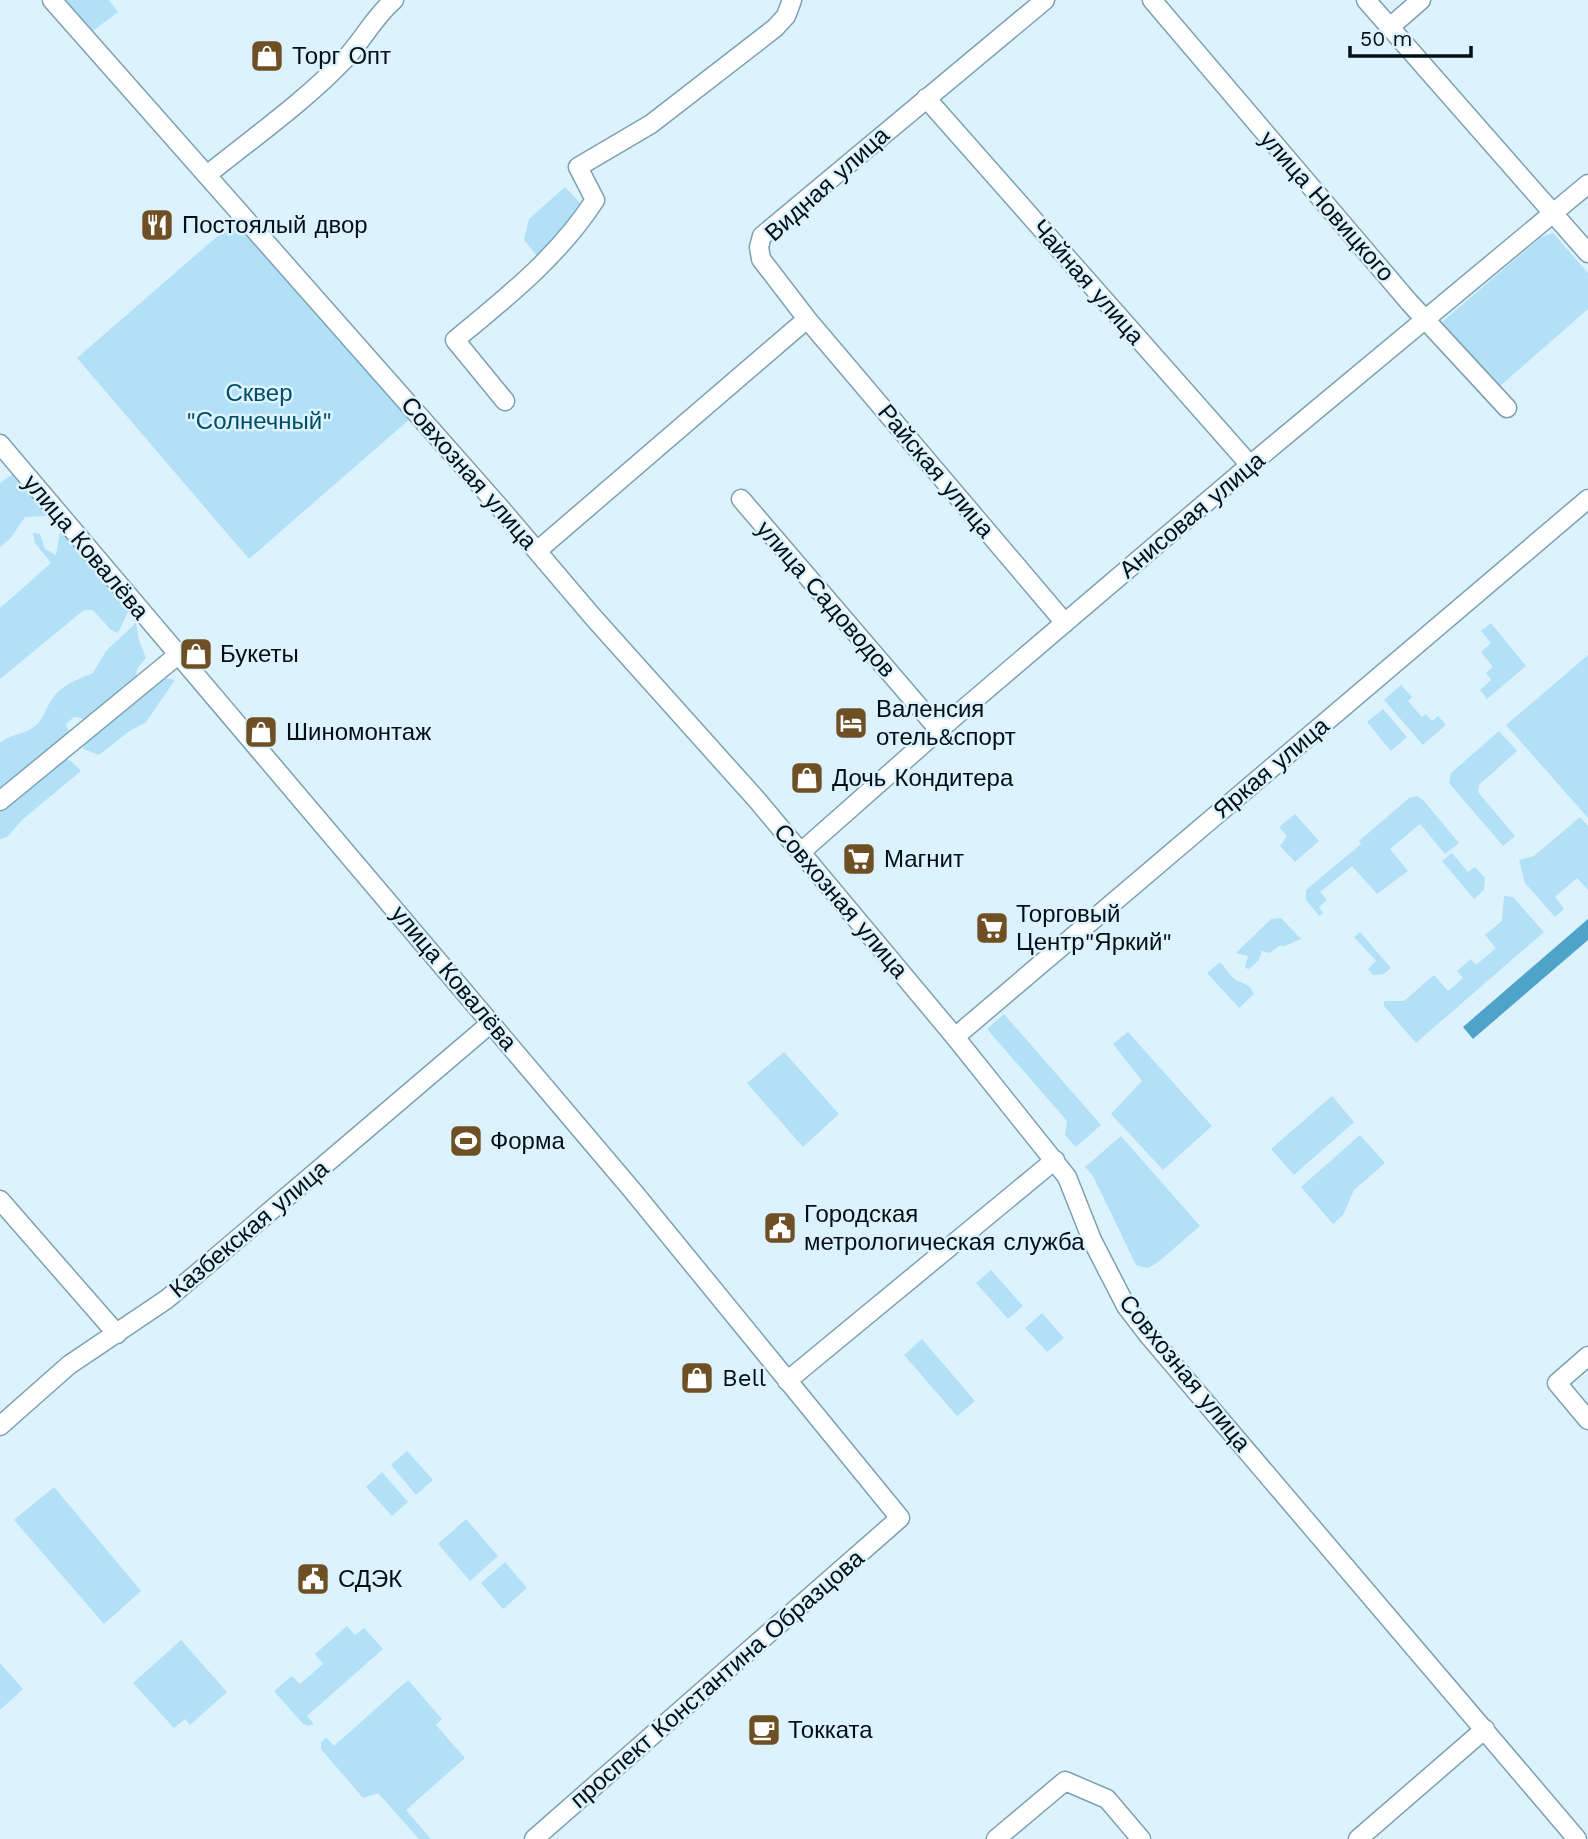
<svg xmlns="http://www.w3.org/2000/svg" width="1588" height="1839" viewBox="0 0 1588 1839" font-family="'Work Sans',sans-serif">
<style>
.green{fill:#b2e0f7}
.water{fill:#4ea3c8}
.lines{fill:none;stroke-linecap:round;stroke-linejoin:round}
.street-casing{stroke:#7ca1b3;stroke-width:21}
.street{stroke:#fff;stroke-width:18}
.labels{text-anchor:middle;dominant-baseline:central;stroke-width:5;stroke-linejoin:round;paint-order:stroke}
.poi-label{font-size:24px;fill:#030f15;stroke:#dcf3fe;text-anchor:start}
.street-label{font-size:24px;fill:#030f15;stroke:#dcf3fe}
.park-label{font-size:24px;fill:#014d67;stroke:#dcf3fe}
</style>
<rect width="100%" height="100%" fill="#dcf3fe"/>
<!-- green -->
<path class="green" d="M62,0h47l9,12 -29,22z
M565,187l16,17 -8,20 -35,33 -14,-17 5,-21z
M236,220l175,198 -162,141 -172,-201z
M1553,233l35,40v36l-89,78 -57,-65 99,-85z
M14,473l29,27 4,16 -22,1 -15,22 -10,8v-64z
M61,527l14,13v9l24,21 9,15 21,25 -11,23 -7,-3 -18,-20h-9l-84,69v-71l51,-45 -16,-20 -2,-10 7,1 5,15 11,6z
M136,623l3,17 7,18 -9,11 -2,17 29,-8 11,2 -29,42 -18,10 -29,23 -16,-6 7,-23 -9,-8 -7,-1 -8,7 8,21 -13,12 10,4 10,10 -59,49 -15,17 -7,2v-96c10,-9 24,-8 35,-17 10,-8 10,-17 17,-27 9,-14 26,-20 41,-26l13,-22z
M1491,623l35,43 -39,33 -7,-9 11,-10 -5,-7 7,-6 -12,-15 10,-9 -10,-12z
M1588,655v163l-82,-93z
M1401,685l11,12 -4,4 14,16 4,-3 6,7 6,-5 8,9 -23,20 -39,-45z
M1383,709l24,28 -16,14 -24,-29z
M1499,731l18,20 -38,34 -1,7 37,44 -12,10 -54,-63 2,-10z
M1417,796l7,5 35,42 -14,11 -25,-30 -30,25 18,22 -31,23 -25,-28 -32,26 7,8 -8,7 4,6 -4,3 -13,-16v-10l55,-46 -2,-3 50,-43z
M1295,814l24,27 -24,21 -15,-16 7,-10 -8,-9z
M1580,817l8,9v64l-11,-12 -22,19 9,12 -9,8 -30,-34 -6,-23 15,-4z
M1452,853l16,19 7,-5 10,11 -1,12 -10,9 -32,-38z
M1504,896l9,1 31,35 -128,111 -32,-37v-5h20l30,-26 14,16 15,-13 -6,-7 14,-12 5,6 20,-17 -11,-13 17,-14z
M1281,918l20,21 -16,7h-6l-9,7 -8,-2 -3,9 -10,9 -4,-1 3,-12 -12,-3 35,-34z
M1360,932l31,36 -7,6 -11,1 -5,-6 8,-8 -22,-24z
M1220,962c5,5 10,14 16,18 9,5 13,3 18,14l-15,14 -32,-35z
M1004,1014l97,111 -25,22 -11,-12 2,-14 -80,-92z
M1128,1032l84,94 -49,44 -52,-56 31,-33 -29,-37z
M784,1052l55,62 -36,33 -56,-64z
M1332,1096l22,26 -60,53 -23,-26z
M1360,1135l25,28 -31,27 -11,25 -10,9 -32,-37z
M1121,1136l79,90 -43,37 -9,5 -12,-3 -43,-89 -8,-9z
M991,1270l32,36 -15,13 -32,-36z
M1042,1313l22,25 -17,14 -22,-24z
M922,1339l53,62 -18,15 -53,-61z
M407,1451l26,29 -17,15 -25,-30z
M382,1472l26,30 -16,14 -26,-29z
M54,1487l87,104 -37,33 -90,-104z
M466,1519l32,37 -28,25 -32,-37z
M505,1562l22,26 -24,21 -22,-26z
M347,1626l8,9 9,-7 19,21 -76,67 7,8 -5,2 -6,-2 -29,-33 18,-15 8,8 23,-20 -8,-10z
M181,1640l46,52 -37,33 -5,-6 -11,9 -41,-45z
M0,1663l23,26 -23,21z
M408,1680l34,39 -6,6 29,33 -59,52 25,29h-12l-41,-46 -15,5 -42,-49v-6l5,-6 8,9z"/>
<!-- water -->
<path class="water" d="M1588,919v21l-115,99 -10,-12z"/>
<g class="lines">
<defs>
<path id="street" d="M52,0l450,510 91,107 164,183 198,237 112,140 25,63 34,66 23,30 428,503
M1045,0l-283,236 -3,11 2,12 46,60 258,304
M1152,0l257,302 98,106
M1366,0l222,253
M1390,27l31,-27
M926,98l324,367
M207,175c47,-38 97,-73 138,-116 18,-19 29,-42 49,-59
M505,401l-50,-61c52,-43 103,-83 140,-140l-17,-33 73,-43 124,-96 11,-12 6,-16
M0,444l632,746 268,328 -366,321
M741,499l198,231
M537,551l270,-232
M0,801l179,-147
M801,852l138,-122 311,-265 338,-281
M955,1037l633,-538
M0,1200l117,134
M1588,1356l-31,27 31,37
M787,1381l268,-221
M0,1426l69,-61 98,-66 324,-276
M996,1839l69,-58 42,18 34,40
M1358,1839l127,-110"/>
</defs>
<!-- street casing -->
<use href="#street" class="street-casing"/>
<!-- street -->
<use href="#street" class="street"/>
</g>
<!-- icons -->
<defs>
<symbol id="shop-square" viewBox="-11 -11 22 22"><rect x="-9" y="-9" width="18" height="18" rx="4" fill="#6f5025" stroke="#dcf3fe"/><path d="M-5-2.5h2.3a2.7 3.5 0 0 1 5.4 0H5L5.5 6h-11ZM-1.5-2.5h3a1.5 2.3 0 0 0-3 0Z" fill="#fff"/></symbol>
<symbol id="restaurant-square" viewBox="-11 -11 22 22"><rect x="-9" y="-9" width="18" height="18" rx="4" fill="#6f5025" stroke="#dcf3fe"/><path d="M-5-6h1v4h1v-4h1v4h1v-4h1v5L-1.5 .5V6h-2V.5L-5-1ZM5-6V6H3V1.5H1.5Q1.5-4 5-6Z" fill="#fff"/></symbol>
<symbol id="hotel-square" viewBox="-11 -11 22 22"><rect x="-9" y="-9" width="18" height="18" rx="4" fill="#6f5025" stroke="#dcf3fe"/><path d="M-6-4.5h1.5V1H6V5H4.5V3h-9V5H-6ZM-4 0a1.8 1.8 0 1 1 3.6 0ZM.5 0V-2.5h3Q6-2.5 6 0Z" fill="#fff"/></symbol>
<symbol id="supermarket-square" viewBox="-11 -11 22 22"><rect x="-9" y="-9" width="18" height="18" rx="4" fill="#6f5025" stroke="#dcf3fe"/><path d="M-6-5.5h2.5l.6 2H6L4.5 2H-2.5L-4.4-4H-6ZM-1.5 3.2a1.3 1.3 0 1 0 .1 0ZM3 3.2a1.3 1.3 0 1 0 .1 0Z" fill="#fff"/></symbol>
<symbol id="stadium-square" viewBox="-11 -11 22 22"><rect x="-9" y="-9" width="18" height="18" rx="4" fill="#6f5025" stroke="#dcf3fe"/><path d="M0-5a6.5 5 0 1 0 0 10a6.5 5 0 1 0 0-10ZM-3.5-1.8h7v3.6h-7Z" fill="#fff"/></symbol>
<symbol id="civic-square" viewBox="-11 -11 22 22"><rect x="-9" y="-9" width="18" height="18" rx="4" fill="#6f5025" stroke="#dcf3fe"/><path d="M-.6-6.5H3V-4.5H.6V-3L4-1V1h2V6H-6V1h2V-1L-.6-3ZM-1.2 2.5V6h2.4V2.5Z" fill="#fff"/></symbol>
<symbol id="cafe-square" viewBox="-11 -11 22 22"><rect x="-9" y="-9" width="18" height="18" rx="4" fill="#6f5025" stroke="#dcf3fe"/><path d="M-5.5-4.5H6V0H3Q3 3.5 0 3.5H-2.5Q-5.5 3.5-5.5 0ZM3-3.2v2h1.7v-2ZM-6 4.5H4V6H-6Z" fill="#fff"/></symbol>
</defs>
<g fill-rule="evenodd">
<use href="#shop-square" x="248" y="37" width="38" height="38"/>
<use href="#restaurant-square" x="138" y="206" width="38" height="38"/>
<use href="#shop-square" x="177" y="635" width="38" height="38"/>
<use href="#hotel-square" x="832" y="704" width="38" height="38"/>
<use href="#shop-square" x="242" y="713" width="38" height="38"/>
<use href="#shop-square" x="788" y="759" width="38" height="38"/>
<use href="#supermarket-square" x="840" y="840" width="38" height="38"/>
<use href="#supermarket-square" x="973" y="909" width="38" height="38"/>
<use href="#stadium-square" x="447" y="1122" width="38" height="38"/>
<use href="#civic-square" x="761" y="1209" width="38" height="38"/>
<use href="#shop-square" x="678" y="1359" width="38" height="38"/>
<use href="#civic-square" x="294" y="1560" width="38" height="38"/>
<use href="#cafe-square" x="745" y="1711" width="38" height="38"/>
</g>
<g class="labels">
<!-- poi labels -->
<g class="poi-label">
<text x="292" y="56">Торг Опт</text>
<text x="182" y="225">Постоялый двор</text>
<text x="220" y="654">Букеты</text>
<text x="876" y="709">Валенсия<tspan x="876" dy="28">отель&amp;спорт</tspan></text>
<text x="286" y="732">Шиномонтаж</text>
<text x="832" y="778">Дочь Кондитера</text>
<text x="884" y="859">Магнит</text>
<text x="1016" y="914">Торговый<tspan x="1016" dy="28">Центр"Яркий"</tspan></text>
<text x="490" y="1141">Форма</text>
<text x="804" y="1214">Городская<tspan x="804" dy="28">метрологическая служба</tspan></text>
<text x="722" y="1378">Bell</text>
<text x="338" y="1579">СДЭК</text>
<text x="788" y="1730">Токката</text>
</g>
<!-- street labels -->
<g class="street-label">
<text transform="translate(827 184) rotate(-42)">Видная улица</text>
<text transform="translate(1327 206) rotate(49)">улица Новицкого</text>
<text transform="translate(1088 282) rotate(49)">Чайная улица</text>
<text transform="translate(936 471) rotate(50)">Райская улица</text>
<text transform="translate(469 473) rotate(49)">Совхозная улица</text>
<text transform="translate(1192 515) rotate(-40)">Анисовая улица</text>
<text transform="translate(86 547) rotate(50)">улица Ковалёва</text>
<text transform="translate(826 599) rotate(49)">улица Садоводов</text>
<text transform="translate(1271 768) rotate(-40)">Яркая улица</text>
<text transform="translate(841 901) rotate(50)">Совхозная улица</text>
<text transform="translate(454 978) rotate(50)">улица Ковалёва</text>
<text transform="translate(249 1229) rotate(-40)">Казбекская улица</text>
<text transform="translate(1185 1373) rotate(51)">Совхозная улица</text>
<text transform="translate(717 1679) rotate(-41)">проспект Константина Образцова</text>
</g>
<!-- park labels -->
<g class="park-label">
<text x="259" y="393">Сквер<tspan x="259" dy="28">"Солнечный"</tspan></text>
</g>
</g>
<!-- scale -->
<path d="M1350 46v10h121v-10" fill="none" stroke="#030f15" stroke-width="3.5"/>
<text x="1360" y="46" font-size="21" fill="#030f15" stroke="#dcf3fe" stroke-width="5" paint-order="stroke">50 m</text>
</svg>
